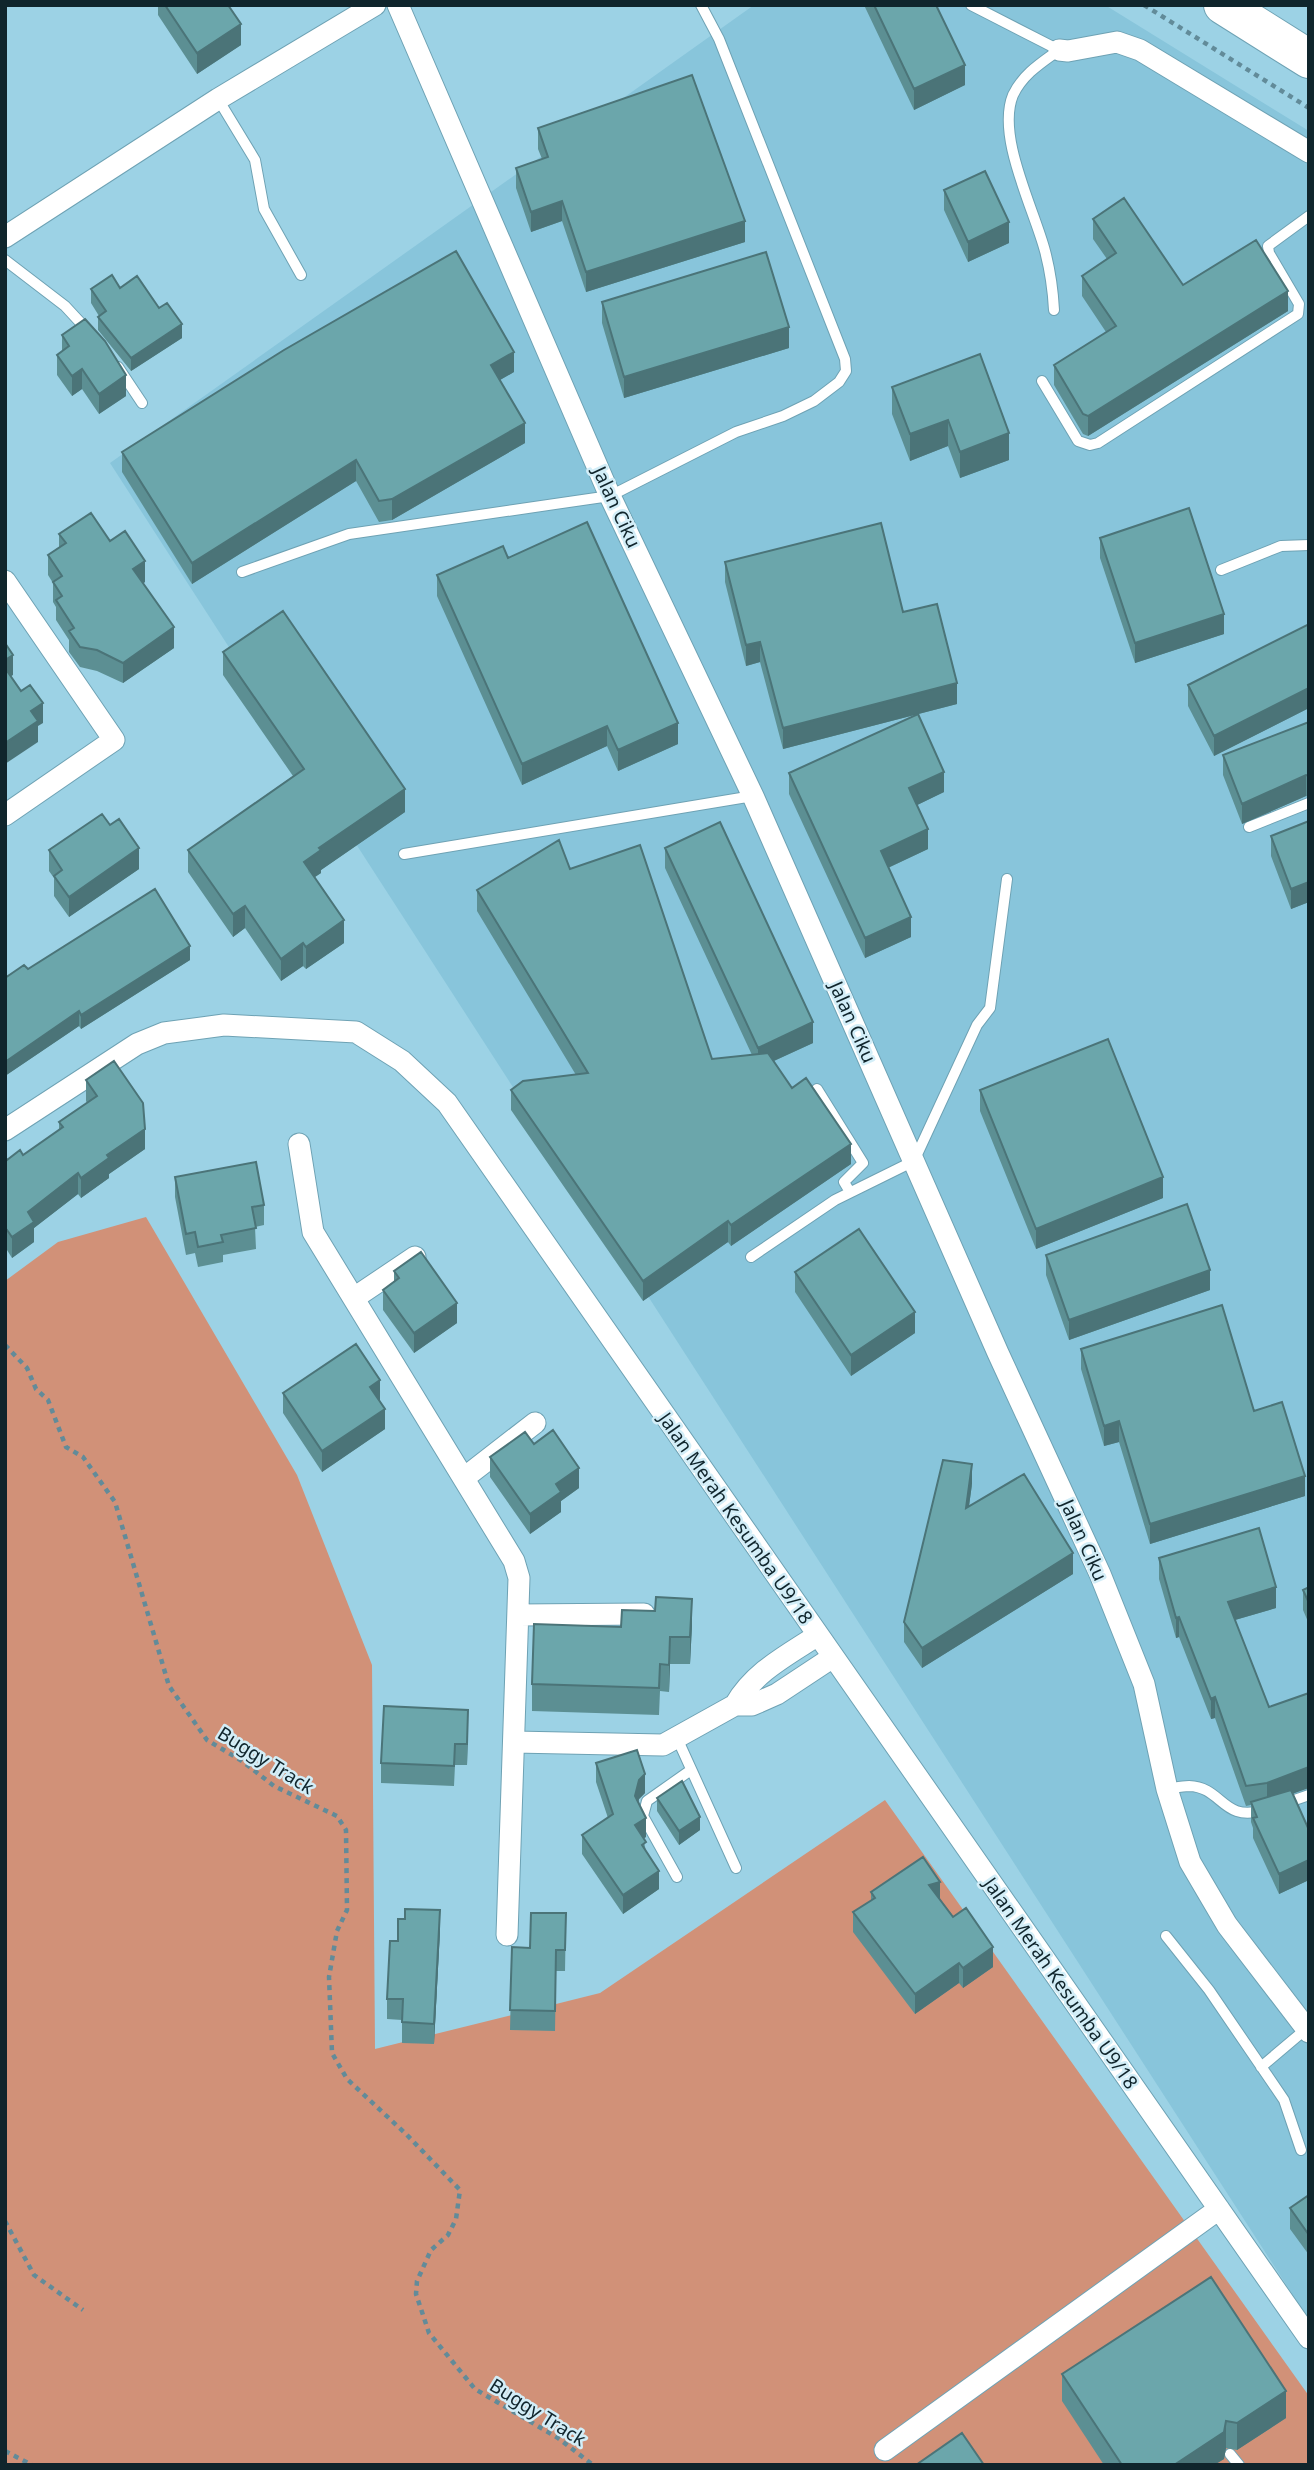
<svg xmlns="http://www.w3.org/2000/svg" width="1314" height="2470" viewBox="0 0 1314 2470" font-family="'Noto Sans',sans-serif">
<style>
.built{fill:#88c5db}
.green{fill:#d19178}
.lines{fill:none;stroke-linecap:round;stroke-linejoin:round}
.lane-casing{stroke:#6ea2b4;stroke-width:12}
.street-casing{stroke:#6ea2b4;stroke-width:23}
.highway-casing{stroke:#6ea2b4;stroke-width:40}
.path{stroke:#628b99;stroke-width:4.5;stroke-dasharray:5 5;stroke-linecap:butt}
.lane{stroke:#fff;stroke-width:10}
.street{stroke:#fff;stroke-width:21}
.highway{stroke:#fff;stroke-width:38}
.wall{fill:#5c8f93}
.shaded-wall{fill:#4b7478}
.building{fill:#6ba6ab;stroke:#4b7478;stroke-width:2}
.labels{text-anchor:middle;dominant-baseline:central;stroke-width:5;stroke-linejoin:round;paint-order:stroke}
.street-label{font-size:19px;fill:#10252c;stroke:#d3eef8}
</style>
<rect width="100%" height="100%" fill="#9cd2e5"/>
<!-- built -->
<path class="built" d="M754,5h351l204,126v2189l-1199,-1857z"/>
<!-- green -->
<path class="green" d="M146,1217l151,258 75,190 3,384 225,-56 285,-193 424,596v69h-1304v-1184l53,-39z"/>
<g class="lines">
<defs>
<path id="lane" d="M971,5l88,45c-18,13 -36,24 -46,45 -17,41 21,114 32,156 5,19 8,40 9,59
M218,99l37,61 9,49 37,66
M5,260l60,46 25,27
M118,367l24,36
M1042,381l36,60 12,4 8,-2 200,-129 1,-10 -30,-51 -1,-7 41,-30
M1221,570l60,-24 28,-1
M242,572l107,-38 261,-38 126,-64 47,-16 31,-15 25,-19 7,-11 -1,-12 -126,-320 -18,-34
M1249,827l60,-24
M404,854l349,-58
M817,1089l46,74 -19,19 6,10
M751,1257l84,-57 79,-39 63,-136 13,-17 17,-129
M677,1738l59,130
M1167,1789c7,-1 15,-3 22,-3 34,1 33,37 75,24
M1283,1804l26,-9
M677,1877l-34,-61 4,-15 44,-31
M1166,1936l43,54 75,110 17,50
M1261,2067l45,-38
M1230,2454l9,11"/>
<path id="street" d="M398,5l212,491 143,300 245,557 102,221 44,110 23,105 23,73 37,63 82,107
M1059,50l9,1 49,-9 23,8 169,102
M5,237l213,-138 157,-94
M5,581l109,159 -109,75
M5,1130l132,-86 27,-11 60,-8 132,7 46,29 45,42 862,1235
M299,1144l14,88 201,329 5,17 -12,357
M354,1298l61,-41
M464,1478l71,-55
M518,1615l126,-1
M735,1705c19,-33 51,-49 83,-70
M514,1742l149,3 72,-40h17l25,-11 56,-37
M885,2450l334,-241"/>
<path id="highway" d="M1223,5l86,54"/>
</defs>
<!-- lane casing -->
<use href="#lane" class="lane-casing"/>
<!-- street casing -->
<use href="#street" class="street-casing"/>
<!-- highway casing -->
<use href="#highway" class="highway-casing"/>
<!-- path -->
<path class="path" d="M1144,5l165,103
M5,1345l22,23 9,21 12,11 18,47 17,10 32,45 54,184 38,54 35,21 32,25 63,30 9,14 1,80 -10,21 -8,46 3,76 15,26 60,56 53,55 -4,29 -8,16 -17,15 -14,31 -1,13 13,39 46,56 83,49 35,27
M5,2221l29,54 49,35
M5,2451l27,14"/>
<!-- lane -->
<use href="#lane" class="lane"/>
<!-- street -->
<use href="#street" class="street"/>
<!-- highway -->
<use href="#highway" class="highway"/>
</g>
<!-- wall -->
<path class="wall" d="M158,5h70l13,40 -44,29 -39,-59z
M864,5h72l29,80 -51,25z
M538,128l207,114 -159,50 -24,-71 -31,11 -15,-44v-20l26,-9 -4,-10z
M944,190l65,53 -41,19 -24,-52z
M1093,219l90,66 105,26 -200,125 -5,-2 -29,-49v-20l52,-33 -24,-36v-20l25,-17 -14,-20z
M120,288l62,50 -51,33 -33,-41v-13l1,-1 -8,-13v-14z
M602,302l187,46 -165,50 -22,-75z
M62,335l64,61 -27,18 -17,-25 -10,7 -15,-21v-20l5,-4z
M980,354l29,106 -49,18 -12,-32 -38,15 -18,-47v-27z
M514,372l-14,8 25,63 -133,77 -13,2 -23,-41 -164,103 -70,-112v-20z
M59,534l51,7 35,41 -2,1 31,65 -51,35 -26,-12 -17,-4 -11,-15v-12l-13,-20v-13l-3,-5v-19l-5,-8v-20l11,-8z
M1100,538l124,96 -89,29 -35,-105z
M508,558l170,186 -60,27 -11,-25 -85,39 -85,-189v-21z
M725,562l178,50 54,92 -174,45 -23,-87 -14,4 -21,-84z
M1309,624v84l-95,48 -26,-50v-21z
M223,652l182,160 -84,58v3l-6,4 29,66 -38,26 -3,-3 -22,15 -36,-53 -12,9 -45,-65v-22l105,-74 -70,-101z
M1309,722v75l-3,-1 -64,28 -19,-49v-20z
M789,773l155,19 -27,13 11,44 -40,19 23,69 -46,21 -76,-164z
M1309,821v81l-18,7 -20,-53v-20z
M665,848l148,195 -39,18 18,27 59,76 -120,82 -3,-4 -85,59 -132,-191v-20l65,-15 -99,-164v-21l93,-21 142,190 40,-4 -87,-187z
M49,850l90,19 -70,48 -15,-21v-18l-5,-7z
M190,960l-109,69 -2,-3 -74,50v-98l23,-9z
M86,1080l59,69 -36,25v4l-28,20 -3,-4 -44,34v14l-22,16 -5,-8 -2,1v-94l2,3 16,-5 36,-25v-8l28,-19 -1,-2z
M980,1090l183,108 -127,51 -56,-138z
M175,1177l89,28v20l-9,2 1,22 -33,6v7l-25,5 -3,-14 -9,2 -11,-58z
M1046,1255l164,35 -141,50 -23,-65z
M394,1271l63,52 -43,30 -31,-43v-20l11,-9z
M795,1272l120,61 -64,43 -56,-84z
M1081,1349l224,147 -155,48 -31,-102 -15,4 -23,-77z
M283,1393l97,8 5,28 -63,43 -39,-59z
M534,1444l45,44 -18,13v11l-31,22 -40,-57v-20z
M972,1484l-3,22 104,68 -151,94 -18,-26v-20z
M1159,1558l117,50 -41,12 57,174 17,36v50l-30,14 -26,-56v-10l-2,-6v-17l-5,1 -31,-88 -4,1 -32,-82 -3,1 -17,-59z
M1309,1587v37l-6,-14v-20z
M692,1625l-2,39h-20l-1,28 -9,-1 -1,24 -127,-4v-27l89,-57z
M468,1730l-1,35h-12l-1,21 -73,-3v-20z
M596,1763l49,30 -6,6 -1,4 8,34 -3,1 3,13 13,38 -36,25 -41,-60v-19l26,-17 -12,-36z
M657,1798l43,32 -21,15 -22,-34z
M871,1892l69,7 53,68 -30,21 -4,-5 -44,31 -62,-82v-20l18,-11z
M566,1913l-1,58h-9l-1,60 -45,-1 2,-83 18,1z
M440,1931l-6,113 -32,-1v-23l-15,-1v-20l11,-58z
M1309,2195v60l-19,-26v-21z
M1062,2374l224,44 -49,32 -11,-2 -2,11 -10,6h-110l-42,-64z"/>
<!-- shaded-wall -->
<path class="shaded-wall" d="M241,24v21l-44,29v-21z
M965,65v20l-51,25v-21z
M562,201v20l-31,11v-20z
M745,221v21l-159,50v-20z
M1009,222v21l-41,19v-20z
M1288,291v20l-200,125v-20z
M182,324v14l-51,33v-13z
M789,327v21l-165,50v-21z
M514,352v20l-23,13v-20z
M82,369v20l-10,7v-20z
M126,375v21l-27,18v-20z
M948,420v26l-38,15v-27z
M525,423v20l-133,77v-21z
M1009,433v27l-49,18v-26z
M356,460v21l-164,103v-21z
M145,561v21l-12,8v-21z
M1224,614v20l-89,29v-20z
M174,627v21l-51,35v-20z
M760,642v20l-14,4v-21z
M13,655v20l-8,5v-20z
M957,683v21l-174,45v-21z
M1309,688v20l-95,48v-20z
M43,703v20l-5,3v16l-33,22v-21l26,-32z
M678,723v21l-60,27v-21z
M607,726v20l-85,39v-21z
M944,772v20l-35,17v-21z
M1306,775v21l-64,28v-20z
M405,789v23l-84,58v3l-17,11v-22l15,-14z
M928,829v20l-47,22v-20z
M139,848v21l-70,48v-20z
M1309,882v20l-18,7v-20z
M245,906v22l-12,9v-23z
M911,917v20l-46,21v-20z
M344,920v23l-38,26v-22z
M303,943v23l-22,15v-22z
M190,946v14l-109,69v-14z
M79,1011v15l-74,50v-14z
M813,1022v21l-55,25v-20z
M145,1129v20l-36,25v4l-28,20v-20l26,-23z
M851,1144v20l-120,82v-21z
M78,1173v21l-44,34v14l-22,16v-21l16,-25z
M1163,1177v21l-127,51v-20z
M728,1221v21l-85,59v-20z
M7,1230v20l-2,1v-20z
M1210,1270v20l-141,50v-20z
M457,1303v20l-43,30v-20z
M915,1312v21l-64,43v-21z
M380,1380v21l-10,6v-20z
M385,1409v20l-63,43v-21z
M1119,1421v21l-15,4v-20z
M972,1464v20l-6,44v-20z
M579,1468v20l-18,13v11l-31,22v-20l26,-30z
M1305,1476v20l-155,48v-20z
M1073,1553v21l-151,94v-20z
M1276,1587v21l-48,14v-20z
M692,1599v26l-2,39v-27z
M1179,1617v20l-3,1v-20z
M670,1637v27l-1,28v-27z
M1215,1697v21l-4,1v-20z
M468,1710v20l-1,35v-21z
M1309,1767v21l-42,15v-20z
M645,1774v19l-6,6 -4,16v-19l4,-16z
M700,1817v13l-21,15v-14z
M646,1818v19l-11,7v-19z
M1309,1860v20l-30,14v-20z
M659,1871v18l-36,25v-19z
M940,1882v20l-11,-17z
M440,1910v21l-6,113v-20z
M993,1947v20l-30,21v-20z
M959,1963v20l-44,31v-20z
M1286,2391v27l-49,32v-27z
M1226,2421v27l-2,11 -10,6h-40z"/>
<!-- building -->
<path class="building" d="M165,5h63l13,19 -44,29z
M874,5h62l29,60 -51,24z
M692,75l53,146 -159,51 -24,-71 -31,11 -15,-44 32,-11 -10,-29z
M985,171l24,51 -41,20 -24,-52z
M1124,198l59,87 73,-45 32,51 -200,125 -5,-2 -29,-49 62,-39 -34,-50 34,-23 -23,-34z
M456,251l58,101 -23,13 34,58 -133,76 -13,2 -23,-41 -164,103 -70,-111 162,-102z
M766,252l23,75 -165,50 -22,-75z
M112,275l8,13 17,-12 22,32 8,-5 15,21 -51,34 -33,-41 8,-6 -15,-22z
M85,319l20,22 21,34 -27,19 -17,-25 -10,7 -15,-21 12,-9 -7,-11z
M980,354l29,79 -49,19 -12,-32 -38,14 -18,-47z
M1189,508l35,106 -89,29 -35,-105z
M91,513l19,28 15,-10 20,30 -12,8 41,58 -51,36 -26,-13 -17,-3 -11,-16 5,-3 -18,-28 6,-4 -9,-14 9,-6 -14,-21 18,-12 -7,-9z
M587,522l91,201 -60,27 -11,-24 -85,38 -85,-189 66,-29 5,12z
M881,523l22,89 34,-8 20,79 -174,45 -23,-86 -14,3 -21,-83z
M283,611l122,178 -86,59 2,2 -17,12 40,58 -38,27 -3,-4 -22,16 -36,-53 -12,8 -45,-64 116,-81 -81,-117z
M1309,624v64l-95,48 -26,-51z
M5,643l8,12 -8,5z
M5,668l16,23 9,-6 13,18 -12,8 7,10 -33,22z
M918,714l26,58 -35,16 19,41 -47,22 30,66 -46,21 -76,-165z
M1309,722v54l-3,-1 -64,29 -19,-49z
M102,814l8,11 9,-6 20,29 -70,49 -15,-21 8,-6 -13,-20z
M1309,821v61l-18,7 -20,-53z
M720,822l93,200 -55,26 -93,-200z
M559,840l11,29 70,-24 72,214 56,-6 24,35 14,-10 45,66 -120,81 -3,-4 -85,60 -132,-191 12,-9 65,-8 -111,-183z
M155,889l35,57 -109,69 -2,-4 -74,51v-84l19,-13 4,4z
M1108,1039l55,138 -127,52 -56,-139z
M114,1061l29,42 2,26 -38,26 2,3 -28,20 -3,-5 -50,39 6,10 -22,15 -5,-7 -2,1v-74l2,3 13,-10 3,5 40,-28 -4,-5 38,-26 -11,-16z
M256,1162l8,43 -12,2 4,21 -35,7 2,7 -25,5 -3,-15 -9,2 -11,-57z
M1187,1204l23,66 -141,50 -23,-65z
M859,1229l56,83 -64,43 -56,-83z
M421,1252l36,51 -43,30 -31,-43 16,-12 -5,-7z
M1222,1305l32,106 28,-9 23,74 -155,48 -31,-103 -15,5 -23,-77z
M356,1344l24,36 -10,7 15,22 -63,42 -39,-58z
M553,1430l26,38 -23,16 5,8 -31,22 -40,-57 35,-25 9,12z
M943,1460l29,4 -6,44 58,-34 49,79 -151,95 -18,-26z
M1259,1528l17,59 -48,15 41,105 40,-14v74l-42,16 -21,3 -31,-89 -4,2 -32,-82 -3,1 -17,-60z
M1309,1587v16l-6,-13z
M656,1597l36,2 -2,38h-20l-1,28 -9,-1 -1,24 -127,-4 2,-60 87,3 1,-17 33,1z
M384,1706l84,4 -1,34h-12l-1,22 -73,-3z
M637,1750l8,24 -6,6 -4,16 11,22 -11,7 11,17 -4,3 17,26 -36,24 -41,-60 31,-21 -17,-51z
M682,1781l18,36 -21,14 -22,-33z
M1291,1790l18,40v30l-30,14 -26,-56 4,-1 -6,-15z
M923,1857l17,25 -11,3 24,32 13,-9 27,39 -30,21 -4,-5 -44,31 -62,-82 22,-14 -4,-6z
M405,1909l35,1 -6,114 -32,-2 1,-23h-16l3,-58h8v-22h7z
M531,1913h35l-1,37h-9l-1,61 -45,-1 2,-63 18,1z
M1309,2195v40l-19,-27z
M1211,2277l75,114 -49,32 -11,-2 -2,11 -50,33h-52l-60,-91z
M962,2433l22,32h-68z"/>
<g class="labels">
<!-- street labels -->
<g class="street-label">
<text transform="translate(617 507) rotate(65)">Jalan Ciku</text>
<text transform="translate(853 1022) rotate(66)">Jalan Ciku</text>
<text transform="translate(736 1518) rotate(55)">Jalan Merah Kesumba U9/18</text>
<text transform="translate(1084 1540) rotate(66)">Jalan Ciku</text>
<text transform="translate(266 1760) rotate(32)">Buggy Track</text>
<text transform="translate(1061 1983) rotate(55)">Jalan Merah Kesumba U9/18</text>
<text transform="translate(538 2412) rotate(32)">Buggy Track</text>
</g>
</g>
<!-- border -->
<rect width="1314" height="2470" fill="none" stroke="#10252c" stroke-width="14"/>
</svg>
